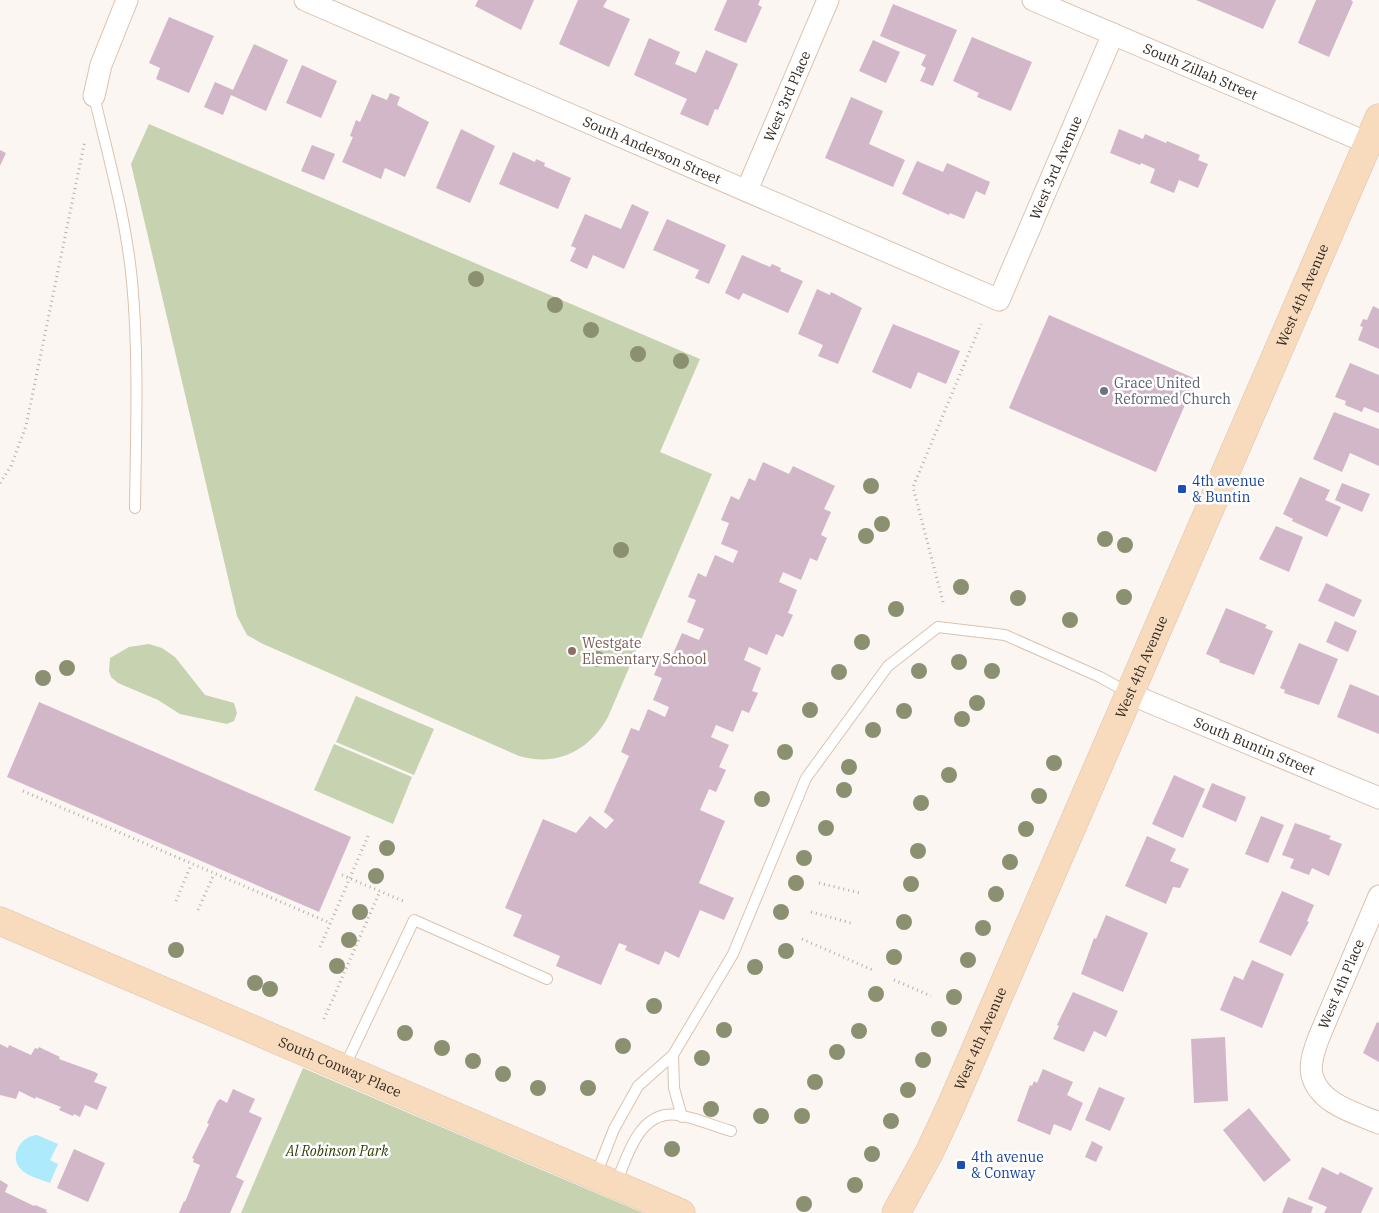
<svg xmlns="http://www.w3.org/2000/svg" width="1379" height="1213" viewBox="0 0 1379 1213" font-family="'IBM Plex Serif',serif">
<style>
.green{fill:#c7d2b1}
.water{fill:#aceafc}
.building{fill:#d2b7c9}
.lines{fill:none;stroke-linecap:round;stroke-linejoin:round}
.lane-casing{stroke:#dbc2ae;stroke-width:12}
.street-casing{stroke:#dbc2ae;stroke-width:23}
.secondary-casing{stroke:#dbc2ae;stroke-width:29}
.path{stroke:#b6afaa;stroke-width:3;stroke-dasharray:1 4;stroke-linecap:butt}
.lane{stroke:#fff;stroke-width:10}
.street{stroke:#fff;stroke-width:21}
.secondary{stroke:#f8dbbd;stroke-width:28}
.tree{fill:#8b9070}
.worship-dot{fill:#6b7280;stroke:#fff;stroke-width:2}
.transit-dot{fill:#1a4fb4;stroke:#fff;stroke-width:2}
.education-dot{fill:#8d6e63;stroke:#fff;stroke-width:2}
.labels{text-anchor:middle;dominant-baseline:central;stroke-width:5;stroke-linejoin:round;paint-order:stroke}
.street-label{font-size:14px;fill:#332921;stroke:#fff}
.worship-label{font-size:14px;fill:#5b616d;stroke:#fff;text-anchor:start}
.transit-label{font-size:14px;fill:#164399;stroke:#fff;text-anchor:start}
.education-label{font-size:14px;fill:#785e54;stroke:#fff;text-anchor:start}
.park-label{font-size:14px;font-style:italic;fill:#2f3c05;stroke:#fff}
</style>
<rect width="100%" height="100%" fill="#fbf6f2"/>
<!-- green -->
<path class="green" d="M149,124l551,235 -40,93 52,22 -104,243c-19,34 -51,50 -89,39l-256,-112 -16,-9 -10,-19 -106,-452z
M149,644l13,4 13,9 30,38 29,8 3,10 -3,8 -7,3 -47,-10 -22,-14 -40,-17 -7,-6 -2,-6 1,-13 19,-11z
M356,696l78,33 -20,46 -78,-33z
M334,744l78,33 -19,47 -79,-34z
M303,1068l340,145h-402z"/>
<!-- water -->
<path class="water" d="M37,1135l21,9 -8,16 8,4 -8,19c-8,-3 -19,-6 -26,-11 -17,-12 -5,-36 13,-37z"/>
<!-- building -->
<path class="building" d="M478,0h56l-13,30 -46,-24z
M578,0h29l-4,7 27,12 -21,48 -50,-23z
M727,0h33l-2,5 4,2 -16,36 -32,-13z
M1196,0h80l-13,29z
M1316,0h35l2,2 -24,55 -31,-14z
M893,4l64,26 -24,56 -13,-5 6,-13 -5,-3 5,-10 -46,-19z
M169,17l45,19 -25,57 -33,-14 4,-11 -11,-5z
M972,37l60,25 -21,49 -34,-14 2,-4 -26,-12z
M649,38l31,14 -5,12 21,9 10,-23 32,14 -20,46 -3,-1 -7,17 -28,-12 7,-15 -53,-24z
M873,40l27,12 -14,31 -27,-12z
M254,44l34,16 -22,51 -35,-16 -8,20 -19,-8 11,-25 18,8z
M302,65l35,16 -16,37 -35,-15z
M390,93l10,4 -3,8 32,17 -24,55 -20,-9 -4,11 -39,-17 11,-25 -3,-1 6,-16 4,2 12,-28 15,6z
M851,97l32,14 -14,33 36,16 -12,27 -68,-29z
M461,129l34,17 -25,57 -34,-15z
M1119,129l24,10 2,-5 21,9 1,-2 33,14 -2,5 10,4 -10,24 -19,-8 -5,13 -24,-10 5,-14 -14,-6 -1,2 -30,-12z
M312,145l23,9 -11,26 -23,-9z
M0,150l6,3 -6,13z
M513,152l22,10 1,-3 9,4 -1,3 27,12 -13,31 -59,-25z
M917,161l26,11 4,-9 43,19 -5,13 -9,-4 -12,28 -14,-6 -1,2 -47,-21z
M632,204l17,8 -25,57 -31,-14 -6,14 -17,-8 6,-13 -5,-2 14,-32 36,15z
M667,219l59,26 -17,39 -14,-6 4,-8 -46,-20z
M742,255l28,12 2,-3 9,4 -1,3 23,10 -15,32 -45,-20 -4,7 -14,-7z
M817,289l13,6 1,-3 31,16 -24,56 -20,-8 5,-11 -25,-11z
M1373,306l6,3v40l-21,-9 5,-13 -3,-1 3,-7 4,1z
M1049,315l147,64 -40,93 -147,-64z
M893,324l67,27 -14,33 -28,-12 -7,17 -39,-17z
M1350,363l29,12v38l-15,-6 -2,5 -17,-7 1,-4 -11,-4z
M1334,412l45,17v37l-29,-13 -8,19 -29,-13z
M763,462l26,12 4,-8 42,20 -11,23 7,3 -10,23 6,3 -10,23 -7,-3 -9,22 -18,-8 -4,10 18,8 -9,23 5,2 -10,22 -7,-3 -9,21 -18,-8 -5,13 17,8 -9,23 6,2 -9,20 -7,-3 -9,22 -17,-7 -5,12 18,8 -10,22 7,3 -10,22 -7,-3 -9,21 25,11 -26,62 35,15 -10,22 -24,-10 -21,48 -14,-7 -6,14 -34,-15 2,-4 -8,-3 -18,42 -45,-19 4,-10 -47,-20 9,-21 -17,-7 38,-89 33,14 14,-17 16,13 8,-9 -10,-8 25,-56 -8,-4 10,-24 8,3 9,-22 17,8 4,-10 -16,-7 9,-22 -8,-3 10,-24 9,3 9,-21 17,7 5,-11 -17,-7 9,-22 -8,-3 10,-24 8,4 9,-22 18,8 5,-12 -17,-7 8,-21 -8,-3 10,-24 8,4 10,-22 6,3z
M1300,477l30,13 -5,10 16,7 -14,30 -35,-16 1,-2 -10,-5z
M1342,483l28,11 -8,18 -27,-12z
M1276,526l27,11 -14,35 -30,-13z
M1326,583l36,17 -8,17 -36,-16z
M1226,608l41,17 -2,3 8,3 -19,44 -35,-13 1,-2 -14,-6z
M1335,621l22,10 -9,21 -22,-10z
M1299,643l39,16 -19,46 -35,-12 1,-3 -5,-2z
M1350,684l29,12v38l-42,-17z
M39,702l312,135 -32,75 -312,-135z
M1174,775l31,14 -22,49 -31,-14z
M1212,783l34,14 -10,25 -34,-15z
M1261,816l23,9 -16,38 -23,-9z
M1295,823l36,13 -2,3 13,5 -13,32 -17,-8 -3,7 -19,-7 4,-9 -12,-4z
M1147,836l29,13 -6,12 19,8 -9,19 -7,-1 -7,17 -41,-18z
M1282,891l32,14 -7,16 2,1 -18,34 -32,-14z
M1106,915l42,18 -25,59 -42,-18 13,-36 2,1z
M1252,960l32,14 -22,54 -42,-18 14,-34 9,4z
M1073,992l45,19 -12,26 -12,-6 -10,21 -31,-13 6,-13 -2,-1z
M1377,1022l2,1v39l-16,-9z
M1225,1037l3,64 -34,2 -3,-64z
M0,1044l8,4 1,-3 22,10 4,-7 3,1 1,-2 21,10 -1,2 36,13 3,2 -4,8 13,5 -10,23 -12,-5 -5,12 -6,-3 -1,2 -14,-6 2,-3 -25,-10 -1,2 -16,-8 -3,8 -16,-4z
M1043,1069l30,13 -6,13 16,8 -12,28 -17,-7 -4,11 -33,-14 13,-36 2,1 2,-5 3,2z
M1099,1087l26,11 -15,33 -25,-11z
M233,1089l22,10 -6,13 13,6 -26,59 8,4 -14,32h-51l5,-12 1,1 15,-37 -7,-3 1,-3 -2,-1 17,-34 -2,-1 10,-21 3,-3 7,4z
M1249,1108l42,52 -27,22 -41,-52z
M1092,1141l11,6 -7,15 -11,-5z
M74,1149l31,14 -17,39 -31,-14z
M1322,1167l16,8 2,-3 33,16 -12,25h-37l3,-6 -19,-8z
M0,1180l8,5 -3,7 29,14 1,-1 12,5 -1,2 3,1h-49z
M1288,1197l25,10 -2,6h-29z"/>
<g class="lines">
<defs>
<path id="lane" d="M94,96c14,60 32,122 38,185 7,75 4,151 3,227
M673,1055l1,33 8,29
M344,1068l70,-148 133,59
M596,1175l18,-46 24,-43 35,-31 60,-101 73,-176 82,-112 50,-39 67,8 95,42 29,16
M616,1184c11,-27 23,-75 62,-69 18,3 36,11 53,16"/>
<g id="street">
<path id="s1" d="M305,0l694,300 114,-266"/>
<path id="s2" d="M1033,0l335,143"/>
<path d="M94,96l7,-31 26,-65"/>
<path id="s3" d="M747,190l81,-190"/>
<path id="s4" d="M1130,694l249,104"/>
<path d="M1379,896l-60,141c-4,11 -10,26 -7,38 7,29 44,38 67,48"/>
</g>
<g id="secondary">
<path id="s5" d="M0,921l681,292"/>
<path id="s6" d="M896,1213l33,-60 22,-47 428,-988"/>
</g>
</defs>
<!-- lane casing -->
<use href="#lane" class="lane-casing"/>
<!-- street casing -->
<use href="#street" class="street-casing"/>
<!-- secondary casing -->
<use href="#secondary" class="secondary-casing"/>
<!-- path -->
<path class="path" d="M0,483l11,-17 15,-40 59,-286
M943,602l-30,-115 68,-163
M23,791l307,132
M342,875l61,26
M819,883l41,10
M176,901l15,-36
M198,910l16,-36
M811,912l40,11
M802,939l73,32
M320,947l48,-111
M894,980l37,16
M324,1019l56,-128"/>
<!-- lane -->
<use href="#lane" class="lane"/>
<!-- street -->
<use href="#street" class="street"/>
<!-- secondary -->
<use href="#secondary" class="secondary"/>
</g>
<!-- trees -->
<g class="tree">
<circle cx="476" cy="279" r="8"/>
<circle cx="555" cy="305" r="8"/>
<circle cx="591" cy="330" r="8"/>
<circle cx="638" cy="354" r="8"/>
<circle cx="681" cy="361" r="8"/>
<circle cx="871" cy="486" r="8"/>
<circle cx="882" cy="524" r="8"/>
<circle cx="866" cy="536" r="8"/>
<circle cx="1105" cy="539" r="8"/>
<circle cx="1125" cy="545" r="8"/>
<circle cx="621" cy="550" r="8"/>
<circle cx="961" cy="587" r="8"/>
<circle cx="1124" cy="597" r="8"/>
<circle cx="1018" cy="598" r="8"/>
<circle cx="896" cy="609" r="8"/>
<circle cx="1070" cy="620" r="8"/>
<circle cx="862" cy="642" r="8"/>
<circle cx="597" cy="659" r="8"/>
<circle cx="959" cy="662" r="8"/>
<circle cx="67" cy="668" r="8"/>
<circle cx="919" cy="671" r="8"/>
<circle cx="992" cy="671" r="8"/>
<circle cx="839" cy="672" r="8"/>
<circle cx="43" cy="678" r="8"/>
<circle cx="977" cy="703" r="8"/>
<circle cx="810" cy="710" r="8"/>
<circle cx="904" cy="711" r="8"/>
<circle cx="962" cy="719" r="8"/>
<circle cx="873" cy="730" r="8"/>
<circle cx="785" cy="752" r="8"/>
<circle cx="1054" cy="763" r="8"/>
<circle cx="849" cy="767" r="8"/>
<circle cx="949" cy="775" r="8"/>
<circle cx="844" cy="790" r="8"/>
<circle cx="1039" cy="796" r="8"/>
<circle cx="762" cy="799" r="8"/>
<circle cx="921" cy="803" r="8"/>
<circle cx="826" cy="828" r="8"/>
<circle cx="1026" cy="829" r="8"/>
<circle cx="387" cy="848" r="8"/>
<circle cx="918" cy="851" r="8"/>
<circle cx="804" cy="858" r="8"/>
<circle cx="1010" cy="862" r="8"/>
<circle cx="376" cy="876" r="8"/>
<circle cx="796" cy="883" r="8"/>
<circle cx="911" cy="884" r="8"/>
<circle cx="996" cy="894" r="8"/>
<circle cx="360" cy="912" r="8"/>
<circle cx="781" cy="912" r="8"/>
<circle cx="904" cy="922" r="8"/>
<circle cx="983" cy="928" r="8"/>
<circle cx="349" cy="940" r="8"/>
<circle cx="176" cy="950" r="8"/>
<circle cx="786" cy="951" r="8"/>
<circle cx="894" cy="957" r="8"/>
<circle cx="968" cy="960" r="8"/>
<circle cx="337" cy="966" r="8"/>
<circle cx="755" cy="967" r="8"/>
<circle cx="255" cy="983" r="8"/>
<circle cx="270" cy="989" r="8"/>
<circle cx="876" cy="994" r="8"/>
<circle cx="954" cy="997" r="8"/>
<circle cx="654" cy="1006" r="8"/>
<circle cx="939" cy="1029" r="8"/>
<circle cx="724" cy="1030" r="8"/>
<circle cx="859" cy="1031" r="8"/>
<circle cx="405" cy="1033" r="8"/>
<circle cx="623" cy="1046" r="8"/>
<circle cx="442" cy="1048" r="8"/>
<circle cx="837" cy="1052" r="8"/>
<circle cx="702" cy="1058" r="8"/>
<circle cx="923" cy="1060" r="8"/>
<circle cx="473" cy="1061" r="8"/>
<circle cx="503" cy="1074" r="8"/>
<circle cx="815" cy="1082" r="8"/>
<circle cx="538" cy="1088" r="8"/>
<circle cx="588" cy="1088" r="8"/>
<circle cx="908" cy="1090" r="8"/>
<circle cx="711" cy="1109" r="8"/>
<circle cx="761" cy="1116" r="8"/>
<circle cx="802" cy="1116" r="8"/>
<circle cx="891" cy="1121" r="8"/>
<circle cx="672" cy="1149" r="8"/>
<circle cx="872" cy="1154" r="8"/>
<circle cx="855" cy="1185" r="8"/>
<circle cx="804" cy="1204" r="8"/>
</g>
<!-- markers -->
<circle class="worship-dot" cx="1104" cy="391" r="5"/>
<g class="transit-dot">
<rect x="1177" y="484" width="10" height="10" rx="2.5"/>
<rect x="956" y="1160" width="10" height="10" rx="2.5"/>
</g>
<circle class="education-dot" cx="572" cy="651" r="5"/>
<g class="labels">
<!-- street labels -->
<g class="street-label">
<text stroke="none"><textPath href="#s2" startOffset="182">South Zillah Street</textPath></text>
<text stroke="none"><textPath href="#s3" startOffset="102">West 3rd Place</textPath></text>
<text stroke="none"><textPath href="#s1" startOffset="378">South Anderson Street</textPath></text>
<text stroke="none"><textPath href="#s1" startOffset="900">West 3rd Avenue</textPath></text>
<text stroke="none"><textPath href="#s6" startOffset="1004">West 4th Avenue</textPath></text>
<text stroke="none"><textPath href="#s6" startOffset="599">West 4th Avenue</textPath></text>
<text stroke="none"><textPath href="#s4" startOffset="135">South Buntin Street</textPath></text>
<text transform="translate(1341 984) rotate(-67)">West 4th Place</text>
<text stroke="none"><textPath href="#s6" startOffset="194">West 4th Avenue</textPath></text>
<text stroke="none"><textPath href="#s5" startOffset="370">South Conway Place</textPath></text>
</g>
<!-- worship labels -->
<g class="worship-label">
<text x="1114" y="383">Grace United<tspan x="1114" dy="16">Reformed Church</tspan></text>
</g>
<!-- transit labels -->
<g class="transit-label">
<text x="1192" y="481">4th avenue<tspan x="1192" dy="16">&amp; Buntin</tspan></text>
<text x="971" y="1157">4th avenue<tspan x="971" dy="16">&amp; Conway</tspan></text>
</g>
<!-- education labels -->
<g class="education-label">
<text x="582" y="643">Westgate<tspan x="582" dy="16">Elementary School</tspan></text>
</g>
<!-- park labels -->
<g class="park-label">
<text x="337" y="1151">Al Robinson Park</text>
</g>
</g>
</svg>
